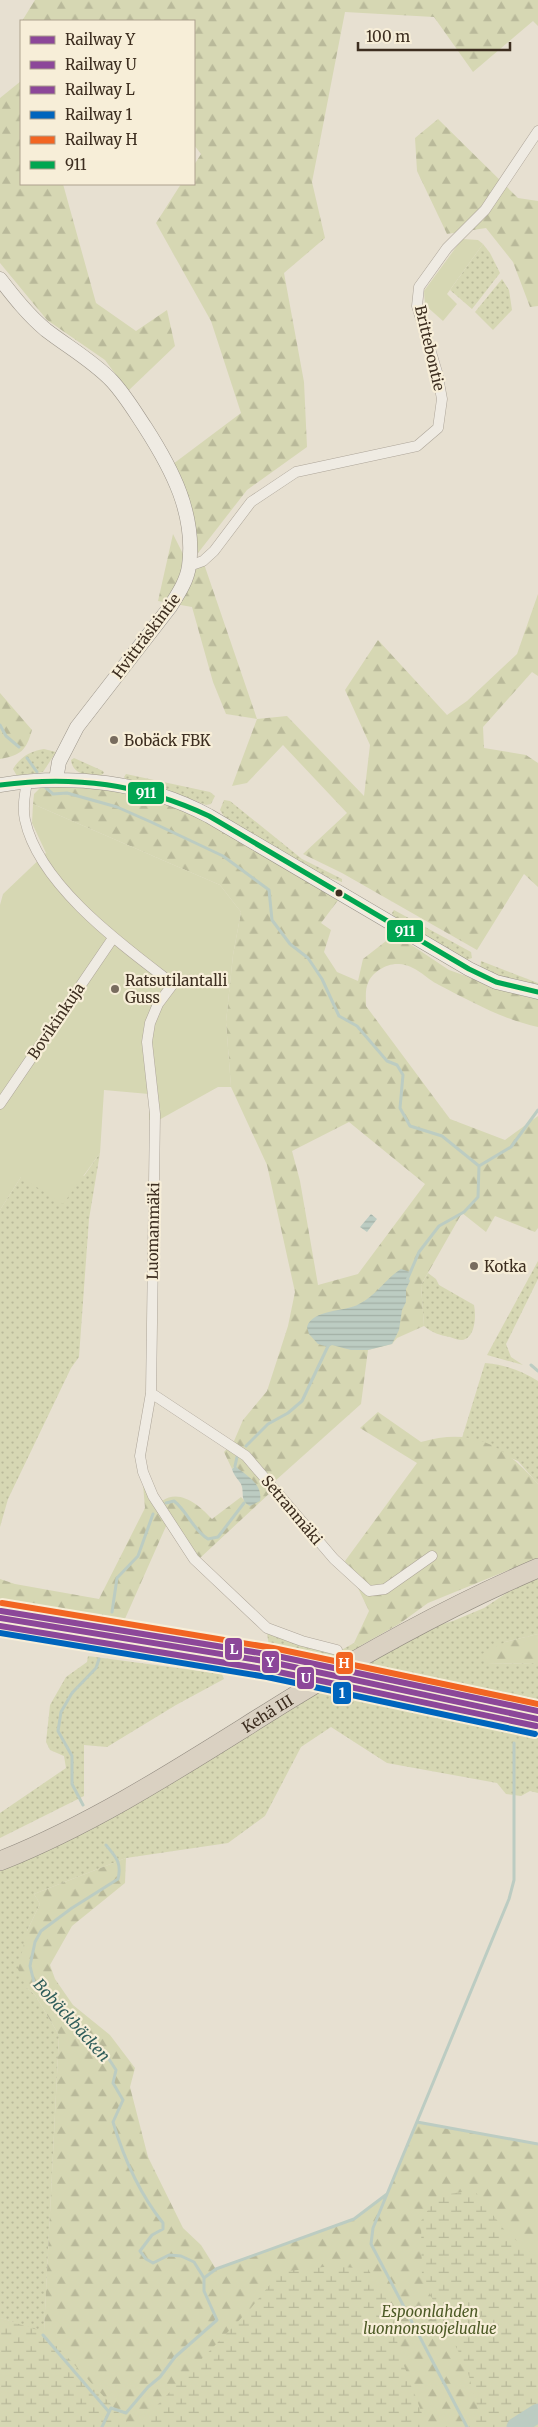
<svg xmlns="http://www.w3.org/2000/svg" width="538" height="2427" viewBox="0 0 538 2427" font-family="Merriweather,serif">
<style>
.green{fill:url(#green-dots)}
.forest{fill:url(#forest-firs);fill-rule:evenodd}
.wetland{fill:url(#wetland-marsh)}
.pitch{fill:#d6d7b3}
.water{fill:url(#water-rules)}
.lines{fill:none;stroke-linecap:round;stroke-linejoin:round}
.stream{stroke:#bcccc2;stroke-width:3}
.river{stroke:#bcccc2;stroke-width:19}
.street-casing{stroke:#ada599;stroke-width:11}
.secondary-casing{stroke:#9c958a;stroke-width:15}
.highway-casing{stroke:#928b80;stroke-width:20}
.street{stroke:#efebe3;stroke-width:10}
.secondary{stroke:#efebe3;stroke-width:14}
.highway{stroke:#dad1c2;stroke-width:19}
.bus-1-casing{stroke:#f7eed8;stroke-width:9}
.bus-1{stroke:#00a651;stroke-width:5}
.rail-1-casing{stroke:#f7eed8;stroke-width:10}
.rail-2-casing{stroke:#f7eed8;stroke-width:10}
.rail-3-casing{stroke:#f7eed8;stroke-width:10}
.rail-4-casing{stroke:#f7eed8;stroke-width:10}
.rail-5-casing{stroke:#f7eed8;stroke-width:10}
.rail-1{stroke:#8c4799;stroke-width:6}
.rail-2{stroke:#8c4799;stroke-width:6}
.rail-3{stroke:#8c4799;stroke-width:6}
.rail-4{stroke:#0065bd;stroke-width:6}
.rail-5{stroke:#f26522;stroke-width:6}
.poi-dot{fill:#786c5e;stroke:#f7eed8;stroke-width:2}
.bus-dot{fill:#3d2e20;stroke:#f7eed8;stroke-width:2}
.labels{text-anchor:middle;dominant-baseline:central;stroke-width:4.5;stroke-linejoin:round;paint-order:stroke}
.street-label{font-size:15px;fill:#3d2e20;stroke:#f7eed8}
.poi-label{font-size:15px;fill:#3d2e20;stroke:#f7eed8;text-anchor:start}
.park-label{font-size:15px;font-style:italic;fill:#4d5a26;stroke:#f7eed8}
.water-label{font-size:16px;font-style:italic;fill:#2f5d5a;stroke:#f7eed8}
.line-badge{stroke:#f7eed8;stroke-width:2}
.badge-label{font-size:14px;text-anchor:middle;font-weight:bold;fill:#fff}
</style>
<defs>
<pattern id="green-dots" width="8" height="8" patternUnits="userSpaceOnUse" patternTransform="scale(1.25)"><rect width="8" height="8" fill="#d6d7b3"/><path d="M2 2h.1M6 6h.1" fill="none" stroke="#b9b99a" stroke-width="1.8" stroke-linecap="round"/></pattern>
<pattern id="forest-firs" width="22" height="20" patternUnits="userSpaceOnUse" patternTransform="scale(1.25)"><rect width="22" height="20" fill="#d6d7b3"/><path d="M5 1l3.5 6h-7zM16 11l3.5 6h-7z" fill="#b9b99a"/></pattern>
<pattern id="wetland-marsh" width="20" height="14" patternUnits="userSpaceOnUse" patternTransform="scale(1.25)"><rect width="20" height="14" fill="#d6d7b3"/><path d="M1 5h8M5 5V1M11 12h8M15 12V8" fill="none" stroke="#b9b99a"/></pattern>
<pattern id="water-rules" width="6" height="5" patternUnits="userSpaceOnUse" patternTransform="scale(1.25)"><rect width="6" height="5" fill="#bcccc2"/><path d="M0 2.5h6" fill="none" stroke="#a2b0a6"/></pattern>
</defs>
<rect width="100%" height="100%" fill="#e7e0d1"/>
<!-- green -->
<path class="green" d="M483,244l7,9 10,20 -28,36 -22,-19z
M502,279l7,11 3,20 -19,20 -18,-18z
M44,749l12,3 -13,20 -26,4 -4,-7c7,-12 18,-18 31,-20z
M74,758l29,13 1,2 -4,3c-13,-1 -27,-1 -29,-16z
M126,774l84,18 5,4 -4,8 -5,1 -46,-18 -34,-7 -2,-3z
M224,800l6,1 72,58 40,20v3l-18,-6 -99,-58 -5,-8z
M394,910l77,42 1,6 -6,2 -72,-42 -2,-5z
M481,961l57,22v4l-34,-9 -24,-10z
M100,1153l-11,66 -10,138 -8,11 -63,131 -8,28v-317l21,-33 63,-1z
M538,1261v18l-32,65 5,13 12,8 -36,-10z
M428,1273l8,6 3,6 35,20c2,10 2,33 -12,35 -4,0 -9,-2 -12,-3 -11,-2 -17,-4 -26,-11l-3,-41z
M485,1363c21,2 35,7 53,18v103l-20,-23 -56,-23z
M538,1578v56l-33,8 -19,22 52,-1v41l-269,-58 -2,-13 33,12 36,8 18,-10 26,12 48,-27 25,-7 31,-13 36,-24z
M88,1656l134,18 2,5 -48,26 -69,42 -23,-2v51l-84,42v-25l66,-45 -2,-12 -14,-6 -4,-8 4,-37 16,-28 21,-15z
M339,1679l199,42v72l-8,-2 -9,5 -15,-2 -9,-11 -110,-20 -56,-36 -30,20 -36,69 -37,27 -102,15 -92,36 6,10 -13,27 -1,56 9,8 24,40 -15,297 -44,-14v-447c120,-50 229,-125 339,-192z"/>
<!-- forest -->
<path class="forest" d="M35,0h503v26l-5,-5 -60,51 -39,-55 -89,-5 -33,170 13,56 -41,35 20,109 3,65 -60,43 -49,63 -5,-33 -20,-56 68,-51 -30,-92 -55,-98 25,-39h13v-19l7,-11 -7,-9v-124h-172z
M21,81v103h42l33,119 40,28 31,-21 8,36 -47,45 -23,-31 -58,-40 -47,-57v-165z
M438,119l80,79 20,3v105l-8,1 -17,-45 -27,-34 -39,6 -30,-63 -2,-33z
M173,534l16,32 14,-5 54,158 30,-3 77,80 6,-51 -25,-55 33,-50 69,75 20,-14 50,-47 21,-60v82l-6,-4 -49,55 1,21 42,7 12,8v124l-14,-13 -47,76 -135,-77 -39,-19 44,-41 -64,-68 -36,38 -15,3 25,-67 -31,-5 -13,-32 -21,-75 -34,-6z
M0,693l32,37c-6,21 -11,25 -32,29z
M76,786l46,5 56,15 161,93 -18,24 10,7 -7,22 13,20 21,9 5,-22 32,-25 54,36 77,27 12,2v28c-34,-7 -68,-26 -99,-42 -14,-7 -23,-20 -40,-21 -12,-1 -27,8 -31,19 -3,6 -2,16 -2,23l84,113 55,21 33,-24v112l-3,4 -40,-16 -9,16 -24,-19 -41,72 3,41 -27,12 -5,6 -24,6 -7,54 -86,77 -4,11 -71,66 -15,-18 -23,-39c18,-13 38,5 50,18l29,-22 9,9 -15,-40 -3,3 -8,-17 10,-11 9,-21 24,-29 21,-65 7,-34 -28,-127 -36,-78 -5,-65 7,-67 8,-43 -21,-27 -187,-81 1,-10 7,-7zM349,1122l76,62 -67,90 -40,11 -18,-104 -8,-30z
M378,1412l43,30c52,-15 83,3 117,42v74l-110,45 -29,21 -39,22 -6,-3 15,-32 -24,-50 72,-98 -57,-35z
M143,1484l24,40 -43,97 -124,-16v-26l15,5 84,15 46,-91z
M538,1634v29l-52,1 -6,-9 25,-13z
M126,1858l-1,25 -53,43 -22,39 5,14 18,26 37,30 25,33 -5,19 18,70 35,71 18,17 15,24 138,-50 33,-26 30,-71 121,22v283h-538v-109l44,13 15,-296 -24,-40 -9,-8 -8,-18 9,-38 13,-27 -6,-10z"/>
<!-- wetland -->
<path class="wetland" d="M474,2190l32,42 32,26v169h-69l9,-18 -11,-40 -45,-91 -1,-57 16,-25z
M332,2266l36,3 23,37 8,46 28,75h-291l115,-119 29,-36z
M0,2318l44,14 88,95h-132z"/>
<!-- pitch -->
<path class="pitch" d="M462,239l16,1 5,4 -36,50 10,10 -14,17 -18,-16 -1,-14z
M33,804l187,81 21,27 -8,43 -7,67 5,65h-13l-61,34 -8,-1v-26l-45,-4 -4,63 -37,51 -42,-27 -21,33v-305l3,-11 43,-41 -14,-30z"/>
<!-- water -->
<path class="water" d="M371,1214l6,5 -10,13 -7,-5z
M401,1269l9,3 -2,5 2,4 -4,8v13l-4,8 -3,20 -7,14 -24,6h-17l-19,-5 -4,2 -10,-3 -9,-10 -2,-7c5,-18 39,-15 52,-23 17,-8 26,-25 42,-35z
M235,1466c12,10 28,18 25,35l-10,5c-11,-6 -5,-13 -9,-22 -3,-5 -7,-8 -9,-15z"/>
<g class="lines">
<!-- stream -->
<path class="stream" d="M0,725l6,11 13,11
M27,758l10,14
M46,788l7,6 14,-1 50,14 34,15 72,34 46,34 3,30 18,24 18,14 14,21 17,37 18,10 30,35 10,4 6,10 -3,33 10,18 32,10 37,30 -1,31 -14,15 -25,14 -20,26 -12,28
M479,1166l32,-19 27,-37
M531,1365l7,6
M246,1446l22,-22 20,-11 14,-12 27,-57
M235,1466l2,-9
M166,1503l8,-2c14,11 19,29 34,38l10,-2 26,-34
M112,1612l5,-34 21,-22 15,-42
M514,1733v-18
M83,1805l-11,-21v-28l-14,-25 3,-19 11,-19 24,-25 3,-9
M417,2122l121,22
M204,2278l12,-9 138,-50 33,-25
M43,2335l66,77
M102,2427l9,-19 15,5 22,-26 12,-10 15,-20 42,-37 -13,-29v-13l-10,-16 -13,-6 -12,-1 -16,8 -7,-4 -6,-8 12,-16 11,-6v-6c-24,-30 -39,-64 -50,-101l10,-22 -10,-17 3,-13 -13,-20 -15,-8 -8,-15 -14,-11 -11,-21 -21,-13 -4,-16 5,-24 6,-11 31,-23 46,-29c4,-16 -2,-22 -12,-34
M467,2427l-96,-183 2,-16 136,-329 5,-19v-137"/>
<!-- river -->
<path class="river" d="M516,2427l22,-14"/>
<defs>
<path id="street" d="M189,566l14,-5 11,-10 37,-49 45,-30 121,-26 21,-18 4,-29 -5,-27 -20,-66 2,-19 28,-39 38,-38 53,-79
M27,782c-2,12 -5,25 -2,38 14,65 97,125 148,164l-15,20 -8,19 -3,19 8,72 -4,279 -11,63 3,16 10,24 41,63 73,69 35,13 35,9
M0,1104l113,-166
M151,1393l95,63 88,103 35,32 16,-2 47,-33"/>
<path id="secondary" d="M0,279c14,18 28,36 46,51 22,17 47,31 66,51 13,14 23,31 33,46 27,42 51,87 44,139 -2,15 -11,28 -19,41l-93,120 -18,35 -3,18
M0,785c71,-12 146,-3 209,31l260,153 27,13 42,10"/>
<g id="highway">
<path id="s1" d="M0,1861c103,-41 196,-104 290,-162 80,-49 162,-94 248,-131"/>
</g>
</defs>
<!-- street casing -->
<use href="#street" class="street-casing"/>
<!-- secondary casing -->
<use href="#secondary" class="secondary-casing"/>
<!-- highway casing -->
<use href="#highway" class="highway-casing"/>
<!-- street -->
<use href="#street" class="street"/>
<!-- secondary -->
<use href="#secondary" class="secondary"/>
<!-- highway -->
<use href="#highway" class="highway"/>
<defs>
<path id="bus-1" d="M0,785c74,-10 141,-1 209,31l260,153 27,13 42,10"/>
</defs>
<!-- bus-1 casing -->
<use href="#bus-1" class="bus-1-casing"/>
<!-- bus-1 -->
<use href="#bus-1" class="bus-1"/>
<defs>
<path id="rail-1" d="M0,1618l270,44 268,57"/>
<path id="rail-2" d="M0,1626l269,44 267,56"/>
<path id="rail-3" d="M1,1611l271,44 266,56"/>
<path id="rail-4" d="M0,1633l267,44 268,57"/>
<path id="rail-5" d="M2,1603l271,45 265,56"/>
</defs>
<!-- rail-1 casing -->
<use href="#rail-1" class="rail-1-casing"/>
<!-- rail-2 casing -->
<use href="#rail-2" class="rail-2-casing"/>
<!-- rail-3 casing -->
<use href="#rail-3" class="rail-3-casing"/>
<!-- rail-4 casing -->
<use href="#rail-4" class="rail-4-casing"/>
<!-- rail-5 casing -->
<use href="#rail-5" class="rail-5-casing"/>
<!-- rail-1 -->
<use href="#rail-1" class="rail-1"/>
<!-- rail-2 -->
<use href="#rail-2" class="rail-2"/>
<!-- rail-3 -->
<use href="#rail-3" class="rail-3"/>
<!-- rail-4 -->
<use href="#rail-4" class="rail-4"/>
<!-- rail-5 -->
<use href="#rail-5" class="rail-5"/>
</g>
<!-- markers -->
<g class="poi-dot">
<circle cx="114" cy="740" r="5"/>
<circle cx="115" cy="989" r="5"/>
<circle cx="474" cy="1266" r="5"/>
</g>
<circle class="bus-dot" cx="339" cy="893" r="4.5"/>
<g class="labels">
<!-- street labels -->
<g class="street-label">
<text transform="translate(430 348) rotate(77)">Brittebontie</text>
<text transform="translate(146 636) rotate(-53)">Hvitträskintie</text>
<text transform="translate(56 1021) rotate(-56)">Bovikinkuja</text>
<text transform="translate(153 1231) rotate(-89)">Luomanmäki</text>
<text transform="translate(292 1510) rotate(50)">Setranmäki</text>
<text stroke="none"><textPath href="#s1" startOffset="306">Kehä III</textPath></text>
</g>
<!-- poi labels -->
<g class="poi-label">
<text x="124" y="740">Bobäck FBK</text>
<text x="125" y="980">Ratsutilantalli<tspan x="125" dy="17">Guss</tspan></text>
<text x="484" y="1266">Kotka</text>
</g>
<!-- park labels -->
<g class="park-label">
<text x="430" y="2311">Espoonlahden<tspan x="430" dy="17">luonnonsuojelualue</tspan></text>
</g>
<!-- water labels -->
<g class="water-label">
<text transform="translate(72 2020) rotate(48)">Bobäckbäcken</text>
</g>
</g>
<g class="line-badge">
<rect x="127" y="781" width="38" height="24" rx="5" fill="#00a651"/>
<rect x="386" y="919" width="38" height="24" rx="5" fill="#00a651"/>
<rect x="224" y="1637" width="19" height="24" rx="5" fill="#8c4799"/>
<rect x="261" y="1650" width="19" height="24" rx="5" fill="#8c4799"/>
<rect x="335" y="1651" width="19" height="24" rx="5" fill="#f26522"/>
<rect x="296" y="1666" width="19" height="24" rx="5" fill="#8c4799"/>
<rect x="332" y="1681" width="20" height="24" rx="5" fill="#0065bd"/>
</g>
<g class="badge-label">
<text x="146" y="798">911</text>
<text x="405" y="936">911</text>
<text x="234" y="1654">L</text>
<text x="270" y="1667">Y</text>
<text x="344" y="1668">H</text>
<text x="306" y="1683">U</text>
<text x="342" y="1698">1</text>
</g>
<!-- legend -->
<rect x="20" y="20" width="175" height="165" fill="#f7eed8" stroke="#ada18e"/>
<rect x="30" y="36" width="25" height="8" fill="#8c4799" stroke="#ada18e"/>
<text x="65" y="45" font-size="15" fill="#3d2e20">Railway Y</text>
<rect x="30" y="61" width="25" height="8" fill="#8c4799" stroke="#ada18e"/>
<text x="65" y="70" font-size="15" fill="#3d2e20">Railway U</text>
<rect x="30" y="86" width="25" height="8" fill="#8c4799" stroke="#ada18e"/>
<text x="65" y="95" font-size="15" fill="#3d2e20">Railway L</text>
<rect x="30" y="111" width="25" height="8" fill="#0065bd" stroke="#ada18e"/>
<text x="65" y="120" font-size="15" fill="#3d2e20">Railway 1</text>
<rect x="30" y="136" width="25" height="8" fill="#f26522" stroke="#ada18e"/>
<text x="65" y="145" font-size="15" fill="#3d2e20">Railway H</text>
<rect x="30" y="161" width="25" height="8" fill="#00a651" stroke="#ada18e"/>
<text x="65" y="170" font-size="15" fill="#3d2e20">911</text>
<!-- scale -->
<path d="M358 42v8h152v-8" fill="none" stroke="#3d2e20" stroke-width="2.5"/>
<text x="366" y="42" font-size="15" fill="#3d2e20" stroke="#f7eed8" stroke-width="4" paint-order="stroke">100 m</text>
</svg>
